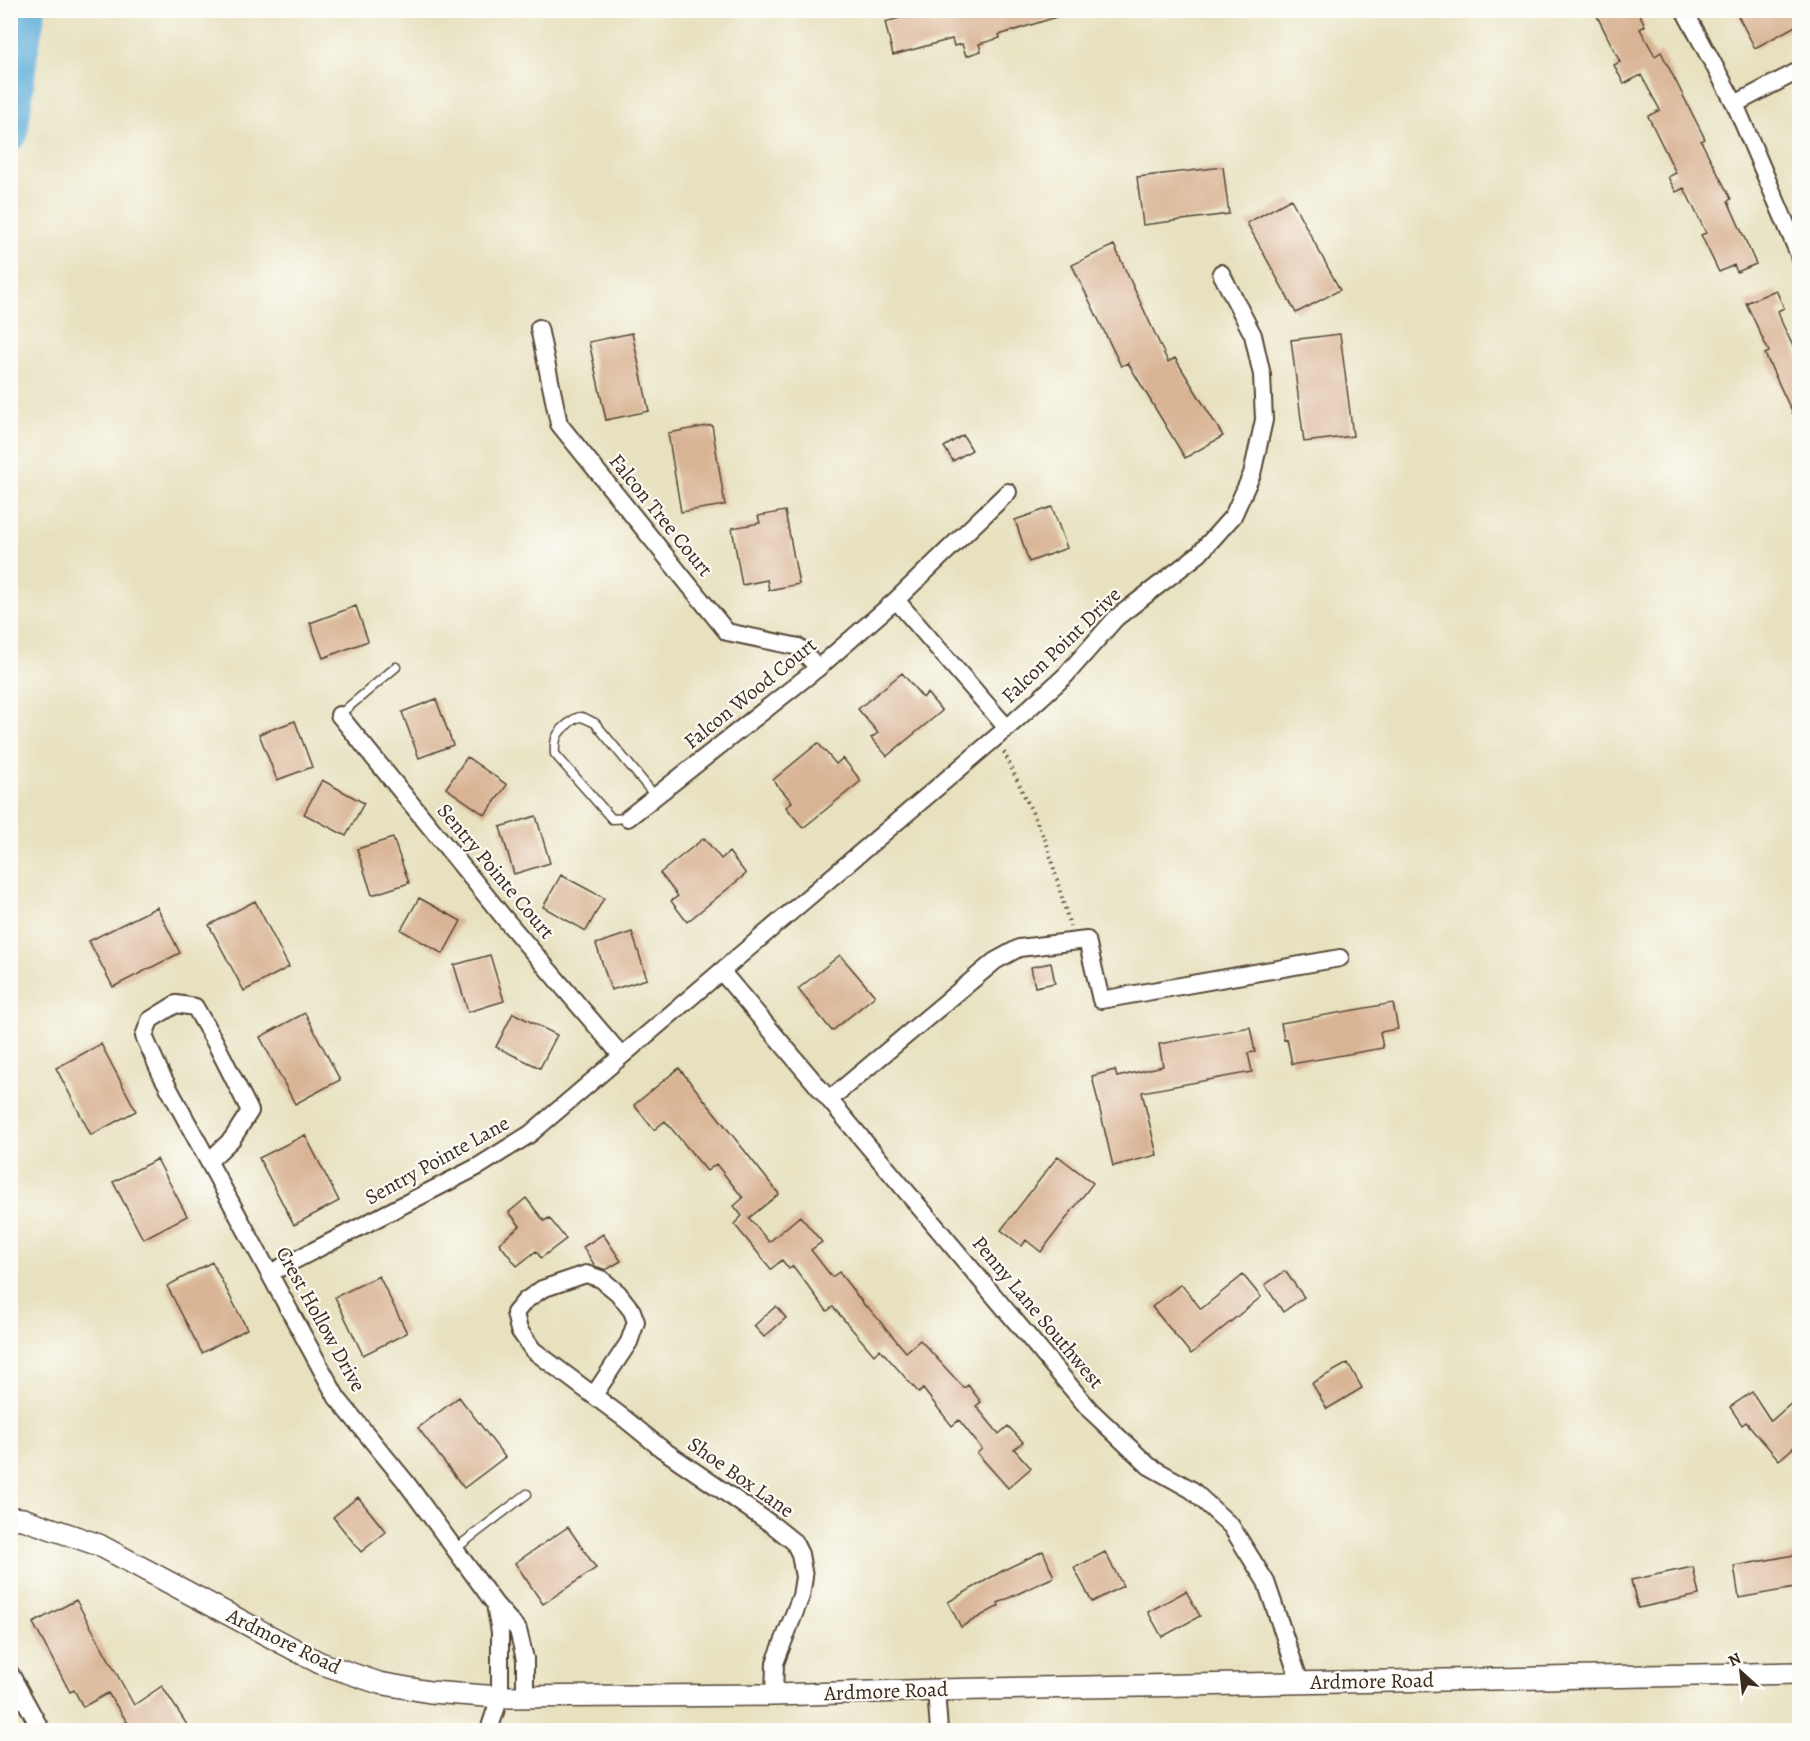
<svg xmlns="http://www.w3.org/2000/svg" width="1810" height="1741" viewBox="0 0 1810 1741" font-family="Alegreya,serif">
<style>
.lines{fill:none;stroke-linecap:round;stroke-linejoin:round}
.river{stroke:#60aed9;stroke-width:36}
.building{fill:#d9b494}
.service-casing{stroke:#554536;stroke-width:11}
.minor-casing{stroke:#554536;stroke-width:20}
.tertiary-casing{stroke:#554536;stroke-width:24}
.path{stroke:#554536;stroke-width:4;stroke-dasharray:1.5 4.5;stroke-linecap:butt}
.service{stroke:#fff;stroke-width:8}
.minor{stroke:#fff;stroke-width:16}
.tertiary{stroke:#fff;stroke-width:21}
.labels{text-anchor:middle;dominant-baseline:central;stroke-width:4.5;stroke-linejoin:round;paint-order:stroke}
.street-label{font-size:21px;fill:#3b2a1e;stroke:#fdfcf7}
</style>
<rect width="100%" height="100%" fill="#fdfcf7"/>
<filter id="ink" filterUnits="userSpaceOnUse"><feTurbulence type="fractalNoise" baseFrequency=".0167" numOctaves="2"/><feDisplacementMap in="SourceGraphic" scale="12" xChannelSelector="R" yChannelSelector="G"/><feConvolveMatrix kernelMatrix="1 2 1 2 8 2 1 2 1" color-interpolation-filters="sRGB"/></filter>
<filter id="wash" filterUnits="userSpaceOnUse"><feTurbulence type="fractalNoise" baseFrequency=".008" numOctaves="4" result="noise"/><feDisplacementMap in="SourceGraphic" scale="24" xChannelSelector="R" yChannelSelector="G"/><feGaussianBlur stdDeviation="1.35" result="paint"/><feColorMatrix in="noise" values="0 0 0 0 0 0 0 0 0 0 0 0 0 0 0 0 0 1.4 0 .05"/><feComposite in="paint" operator="in"/></filter>
<g filter="url(#wash)">
<rect width="100%" height="100%" fill="#e7e1bf"/>
<g class="lines">
<!-- river -->
<path class="river" d="M10,133l10,-80 8,-43"/>
</g>
<g id="blocks">
<!-- building -->
<path class="building" d="M956,10h110v4l-67,21 1,3 -21,6 2,7 -15,5 -4,-12 -8,2 -2,-7 -59,16 -8,-33 41,-11 2,8z
M1594,10h44l7,16 -5,3 15,27 6,-4 44,87 -4,2 30,58 -3,2 28,63 -19,8 -3,-7 -15,7 -18,-37 5,-2 -22,-45 -8,4 -8,-15 8,-4 -28,-57 12,-6 -19,-35 -17,9 -10,-19 6,-3z
M1735,10h57l7,14 -44,24z
M1223,167l6,47 -86,11 -6,-48z
M1291,199l49,91 -44,23 -49,-90z
M1114,245l54,117 7,-4 48,78 -38,22 -57,-95 -7,3 -49,-101z
M1776,290l8,18 -6,3 4,12 18,38v68l-35,-75 4,-2 -23,-49z
M632,333l17,78 -43,9 -17,-78z
M1340,334l13,102 -49,6 -13,-102z
M712,425l13,80 -44,7 -13,-79z
M963,435l9,15 -19,11 -9,-14z
M1052,507l15,41 -38,14 -14,-42z
M785,511l14,73 -30,6 -2,-10 -25,5 -10,-57 28,-5 -2,-7z
M356,606l12,35 -45,17 -13,-35z
M902,673l21,25 4,-5 15,18 -55,45 -16,-18 7,-5 -20,-24z
M436,699l17,46 -34,13 -17,-46z
M295,721l17,46 -35,13 -18,-46z
M818,743l18,21 7,-6 18,23 -58,47 -17,-21 6,-5 -19,-22z
M467,757l40,28 -22,30 -39,-27z
M322,780l42,23 -18,33 -42,-22z
M536,816l14,47 -36,11 -14,-47z
M393,838l16,45 -37,12 -15,-46z
M704,838l17,21 8,-7 17,22 -59,48 -16,-21 7,-5 -18,-23z
M561,875l43,23 -18,33 -43,-24z
M419,898l42,23 -18,33 -42,-24z
M255,901l34,66 -45,24 -35,-66z
M157,907l23,46 -67,34 -24,-46z
M632,932l15,47 -36,11 -15,-46z
M490,955l14,46 -36,11 -14,-47z
M840,955l35,41 -43,35 -34,-42z
M1051,963l4,20 -20,4 -4,-20z
M1393,1003l5,26 -18,3 3,16 -91,16 -5,-25 -3,1 -3,-17z
M305,1013l35,67 -45,24 -35,-67z
M513,1013l44,22 -17,33 -44,-21z
M1250,1027l5,25 -7,1 4,19 -110,20 15,63 -44,11 -21,-90 23,-6 2,7 46,-11 -4,-22z
M101,1044l35,67 -45,24 -35,-67z
M679,1068l100,126 -30,24 20,24 31,-26 22,26 -11,8 21,27 7,-5 27,35 1,-1 39,46 14,-12 44,48 4,-3 13,17 -5,4 23,28 9,-8 15,16 -9,7 17,19 -23,20 -31,-35 5,-4 -23,-29 -7,6 -29,-37 -4,4 -39,-44 -6,6 -41,-48 -6,4 -34,-45 -4,3 -7,-9 -11,9 -37,-45 8,-8 -8,-10 9,-8 -27,-34 -9,7 -42,-50 -11,9 -20,-25z
M305,1135l34,66 -45,24 -35,-67z
M1058,1156l35,27 -52,69 -15,-12 -4,6 -21,-16z
M157,1159l30,57 -44,23 -30,-57z
M526,1198l18,23 5,-3 17,21 -25,19 -5,-7 -19,15 -18,-23 21,-17 -11,-14z
M603,1234l18,27 -15,9 -11,-4 -12,-19z
M212,1262l35,67 -45,24 -35,-67z
M1285,1271l19,26 -21,15 -18,-27z
M1243,1275l18,22 -70,57 -39,-47 29,-23 20,25z
M379,1276l28,57 -44,22 -28,-58z
M776,1306l10,12 -22,19 -10,-11z
M1348,1363l14,25 -35,21 -15,-26z
M1752,1392l19,29 29,-25v46l-21,18 -33,-38 -4,3 -12,-18z
M459,1397l46,60 -41,31 -46,-60z
M358,1497l28,35 -25,20 -28,-35z
M568,1527l28,41 -53,36 -28,-41z
M1043,1551l11,26 -56,26 1,3 -38,21 -13,-25 56,-32z
M1105,1552l18,34 -31,16 -18,-34z
M1800,1554v33l-61,11 -5,-32z
M1693,1567l6,28 -61,13 -7,-28z
M1186,1591l14,25 -38,21 -14,-25z
M76,1600l58,105 28,-19 29,45h-58l-25,-38 -25,14 -9,-17 -4,2 -37,-69z"/>
</g>
</g>
<g filter="url(#ink)">
<use href="#blocks" fill-opacity="0" stroke="#554536" stroke-width="1.5"/>
<g class="lines">
<defs>
<path id="service" d="M339,715l57,-48
M628,818l-16,1 -57,-65c-1,-14 1,-21 13,-30 4,-3 7,-7 13,-7 5,1 9,4 14,6l61,74
M455,1549l72,-55"/>
<path id="minor" d="M1684,10l51,94 65,153
M1735,104l65,-34
M539,328l20,96 168,208 72,15 19,21
M896,600l111,128
M339,715l166,204 116,136
M628,818l190,-150 78,-68 112,-108
M721,971l369,439 59,56 43,24 39,36 35,56 34,100
M830,1099l165,-138 24,-13 68,-8 14,60 239,-42
M209,1161l23,-22 18,-28 -35,-69 -20,-35 -19,-3 -26,16 -6,16 17,38 176,324 68,83 90,123 23,26 7,29v37
M270,1273l209,-107 51,-32 477,-406 58,-52 51,-58 83,-64 34,-38 19,-42 12,-54 -2,-45 -9,-40 -32,-62
M594,1395l35,-53 7,-20 -4,-11 -14,-18 -17,-14 -15,-5 -44,15 -17,12 -10,12 4,17 14,20 92,69 37,30 112,77 20,16 6,12 4,23 -3,19 -26,67 -1,32
M10,1673l31,57
M936,1690l3,40
M489,1730l11,-33v-65l-5,-28"/>
<path id="tertiary" d="M10,1518l13,1 76,26 221,118 59,20 51,9 70,5 274,-2 162,-5 864,-17"/>
</defs>
<!-- service casing -->
<use href="#service" class="service-casing"/>
<!-- minor casing -->
<use href="#minor" class="minor-casing"/>
<!-- tertiary casing -->
<use href="#tertiary" class="tertiary-casing"/>
<!-- path -->
<path class="path" d="M1004,752l43,92 23,82"/>
<!-- service -->
<use href="#service" class="service"/>
<!-- minor -->
<use href="#minor" class="minor"/>
<!-- tertiary -->
<use href="#tertiary" class="tertiary"/>
</g>
</g>
<g class="labels">
<!-- street labels -->
<g class="street-label">
<text transform="translate(661 515) rotate(51)">Falcon Tree Court</text>
<text transform="translate(1061 645) rotate(-44)">Falcon Point Drive</text>
<text transform="translate(750 693) rotate(-39)">Falcon Wood Court</text>
<text transform="translate(496 871) rotate(50)">Sentry Pointe Court</text>
<text transform="translate(437 1160) rotate(-29)">Sentry Pointe Lane</text>
<text transform="translate(1038 1312) rotate(50)">Penny Lane Southwest</text>
<text transform="translate(321 1319) rotate(61)">Crest Hollow Drive</text>
<text transform="translate(741 1477) rotate(35)">Shoe Box Lane</text>
<text transform="translate(284 1641) rotate(26)">Ardmore Road</text>
<text transform="translate(1372 1681) rotate(-1)">Ardmore Road</text>
<text transform="translate(886 1691) rotate(-2)">Ardmore Road</text>
</g>
</g>
<!-- margin -->
<rect width="1810" height="1741" fill="none" stroke="#fdfcf7" stroke-width="36"/>
<!-- north arrow -->
<g transform="translate(1741 1672) rotate(333)" stroke="#fdfcf7" stroke-width="4.5" paint-order="stroke">
<path d="M0-4.5L10 22L0 15L-10 22Z" fill="#3b2a1e"/>
<text y="-9" font-size="16" font-weight="bold" text-anchor="middle" fill="#3b2a1e">N</text>
</g>
</svg>
